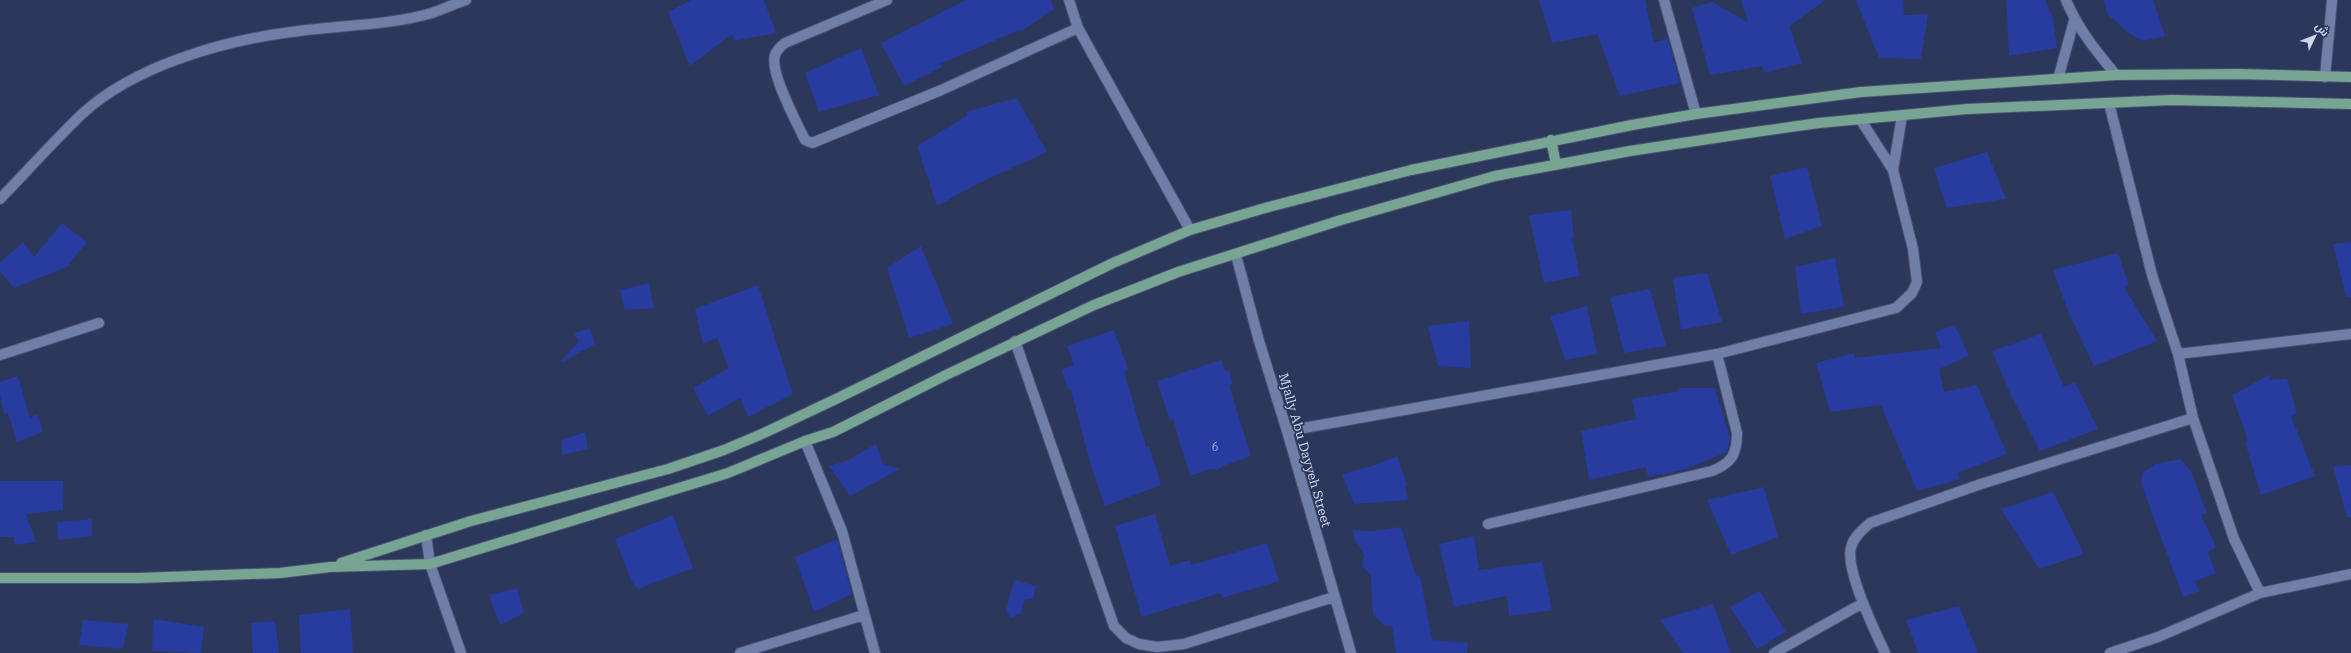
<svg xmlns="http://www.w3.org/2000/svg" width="2351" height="653" viewBox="0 0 2351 653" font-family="'Roboto Serif',Cairo,serif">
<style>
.building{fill:#283c9f}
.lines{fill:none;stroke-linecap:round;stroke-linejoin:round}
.minor-casing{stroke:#485270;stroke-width:12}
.major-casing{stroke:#485270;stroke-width:12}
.minor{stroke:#707fa7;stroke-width:10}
.major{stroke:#78a494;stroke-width:10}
.labels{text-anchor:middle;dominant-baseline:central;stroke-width:3.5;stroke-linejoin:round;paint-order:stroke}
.number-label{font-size:11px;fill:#a4b0da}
.street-label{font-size:13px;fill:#ced7ee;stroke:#2b375b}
</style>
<rect width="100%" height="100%" fill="#2b375b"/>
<!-- building -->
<path class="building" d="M691,0h73l12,33 -42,8 -2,-7 -42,32 -22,-54z
M966,0h85l3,9 -34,23 -1,-2 -79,34 2,3 -38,19 -23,-43z
M1539,0h106l9,42 14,-3 12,44 -60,13 -23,-62 -45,9z
M1741,0h84l-36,26 13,37 -38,10 -2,-7 -52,9 -18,-67 20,-6 36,20z
M1856,0h47l1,15 24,-1 -7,45 -42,-1z
M2006,0h39l8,18 4,30 -48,8z
M2104,0h49l12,36 -22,5 -13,-7 -23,-20z
M861,48l18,47 -60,17 -14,-39z
M1017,98l30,54 -68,31 -42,23 -20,-60 51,-31 -2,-3z
M1987,152l19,47 -59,9 -13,-40z
M1807,167l15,59 -37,13 -15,-63z
M1571,210l3,27 -2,1 8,38 -36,7 -15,-68z
M62,223l25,19 -20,25 -53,21 -14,-16v-10l23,-20 11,15z
M2351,242v55h-5l-13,-53z
M921,246l32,78 -44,14 -22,-70z
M2118,253l11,32 -5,2 33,54 -63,25 -24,-50 -17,-46z
M1835,258l9,49 -43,7 -6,-47z
M1707,273l15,49 -41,8 -8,-52z
M649,283l5,25 -29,2 -5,-20z
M758,285l35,109 -45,23 -8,-19 -32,18 -15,-28 36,-20 -12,-30 -14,6 -8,-35z
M1650,289l16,57 -42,7 -14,-56z
M1587,306l10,48 -32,6 -15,-44z
M1469,321l2,47 -33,-2 -10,-40z
M1955,325l14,31 -30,13 5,23 33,-7 30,69 -50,19 3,6 -43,12 -36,-86 -51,7 -14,-49 38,-10 1,5 86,-10 -6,-16z
M590,328l5,16 -33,18 -1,-1 18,-20 -5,-8z
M1114,330l14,39 -4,2 22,76 3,-1 12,39 -56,21 -14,-40 -20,-76h-2l-8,-20 13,-5 -7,-19z
M2041,334l23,53 11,-5 23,47 -58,22 -30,-58 -18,-42z
M1221,360l4,11 4,-1 4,14 -4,1 22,71 -28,10 -6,4 -7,-1 -20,7 -17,-57 -3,1 -13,-39z
M2271,374l-2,6 18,-1 10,35 -6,2 24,60 -54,19 -16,-53 3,-1 -16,-46z
M18,376l12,42 8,-4 5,18 -26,10 -9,-29 -4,1 -4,-19v-13z
M1679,388h36l15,50 -3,14 -44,18 -35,7 -2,-10 -57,13 -8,-49 55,-12 -4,-20 48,-8z
M585,432l3,17 -26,6v-15z
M876,444l7,20 17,5 -50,27 -21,-30 17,-5z
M1397,456l10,29h-2l3,15 -54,4 -12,-30 30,-8z
M2181,459l10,13 16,41 -6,2 15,32 -8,5 8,21 -21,8 4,10 -16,6 -42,-114 1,-10 14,-9z
M2351,465v52h-4l-14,-51z
M0,481h63v29l-37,4 10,28 -21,3 -2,-8h-13z
M1764,487l14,50 -47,18 -24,-55z
M2053,492l31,62 -45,15 -38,-60z
M1155,514l15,52 20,-6 1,5 76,-22 12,38 -57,17 -2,-5 -78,24 -27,-91z
M673,515l20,53 -55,21 -6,-7 -17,-43z
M92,519v17l-34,4 -1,-18z
M1401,527l15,49 4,-1 12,65 36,3 -1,10h-71l-4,-27h-7l-12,-12 -2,-39 -9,-9 2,-11 -9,-15 -2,-10 21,1z
M1474,536l5,34 63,-8 10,48 -43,6 -2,-20 -53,11 -15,-63z
M837,539l15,55 -38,18 -19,-55z
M1014,580l22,6 -3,13 -9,1 -3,13 -10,5 -5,-7z
M517,588l7,25 -24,12 -11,-30z
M1760,591l26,41 -29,17 -27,-42z
M1713,604l18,49h-48l-23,-33z
M1959,606l19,47h-60l-12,-33z
M350,609l3,44h-52l-2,-38z
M153,619l51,8 -3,26 -49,-2z
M83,620l46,4 -7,25 -43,-4z
M275,621l4,32h-26l-2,-30z"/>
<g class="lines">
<defs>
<path id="minor" d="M887,0l-102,43c-4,3 -8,7 -10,12 -6,17 22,68 30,85l7,3 127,-52 139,-63
M1069,0l9,28 112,202
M1664,0l32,114
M2066,0c12,29 30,51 50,75
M2325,77l7,-77
M2058,79l16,-58
M2109,103l43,172 26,79 15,64 41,121 26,54 91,-19
M1893,170l9,-54
M0,199c27,-28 54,-58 82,-85 52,-48 140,-73 209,-82 46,-7 96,-6 141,-19 11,-4 22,-9 34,-13
M1236,255l23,86 28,90 64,222
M1015,341l99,285 12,12 13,6 18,3 27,-3 150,-47
M2178,354l173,-20
M0,355l99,-32
M1287,431l430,-77 179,-46 16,-15 5,-11 -4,-33 -20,-79 -33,-51
M805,441l37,90 33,122
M1488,524l224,-53c20,-8 25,-17 25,-38l-20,-79
M426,535l4,29 31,89
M740,653l124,-38
M1774,653l89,-50
M1885,653c-10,-22 -40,-83 -34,-106 3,-10 11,-17 19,-24l111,-39 212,-66
M2110,653l48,-16 102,-44"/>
<path id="major" d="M1551,140l5,24
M341,563l130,-42 197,-52 56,-19 40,-17 72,-34 277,-136 77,-33 75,-22 146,-38 221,-45 64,-11 165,-22 255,-17 121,-1 114,3
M0,578h139l141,-5 50,-6 100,-3 298,-91 77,-32 28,-9 113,-57 148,-70 84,-33 163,-52 154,-44 135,-25 118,-18 71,-10 148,-14 204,-9 180,4"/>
</defs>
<!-- minor casing -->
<use href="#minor" class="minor-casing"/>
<!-- major casing -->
<use href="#major" class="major-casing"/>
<!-- minor -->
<use href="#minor" class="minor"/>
<!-- major -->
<use href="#major" class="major"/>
</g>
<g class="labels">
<!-- number labels -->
<g class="number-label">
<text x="1215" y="447">6</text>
</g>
<!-- street labels -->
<g class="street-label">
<text transform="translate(1305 450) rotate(74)">Mjally Abu Dayyeh Street</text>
</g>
</g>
<!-- north arrow -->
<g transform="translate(2315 36) rotate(47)" stroke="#2b375b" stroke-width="3" paint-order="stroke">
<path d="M0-3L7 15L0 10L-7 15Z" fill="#ced7ee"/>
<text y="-6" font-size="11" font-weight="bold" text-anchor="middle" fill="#ced7ee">ش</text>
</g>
</svg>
